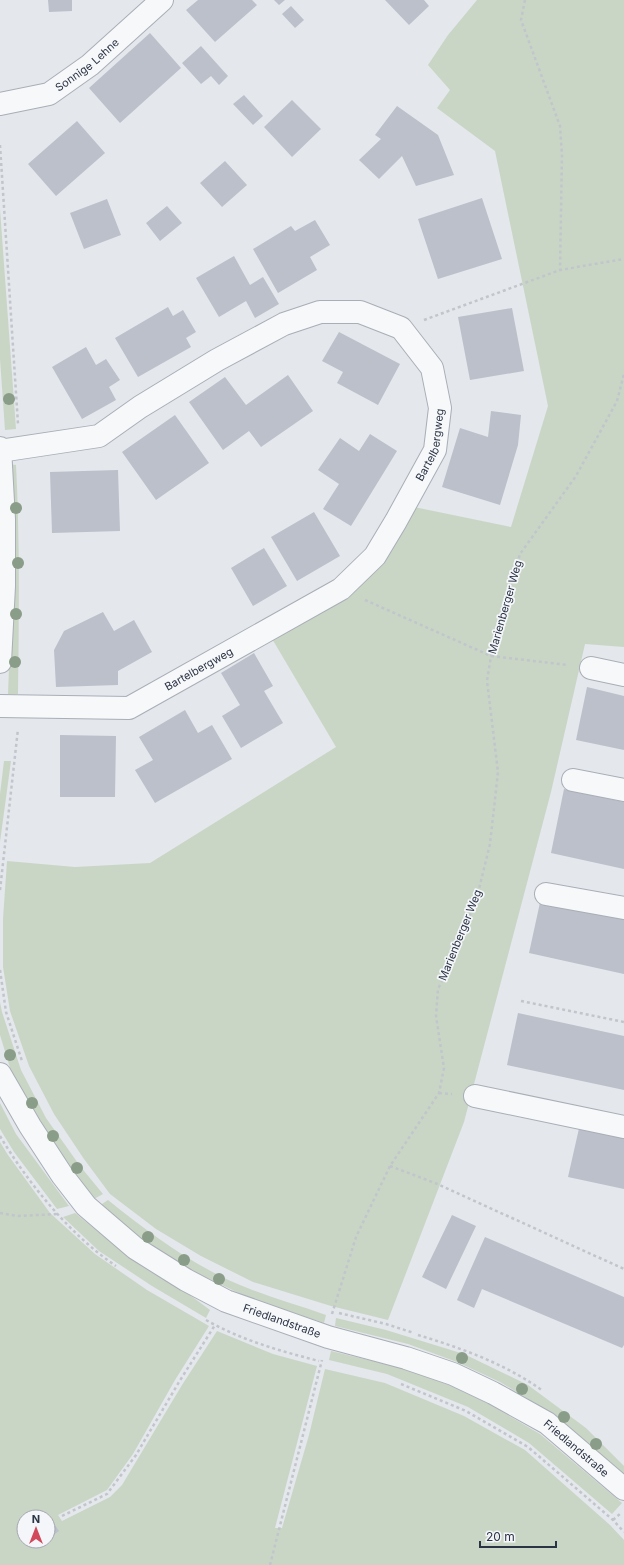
<svg xmlns="http://www.w3.org/2000/svg" width="624" height="1565" viewBox="0 0 624 1565" font-family="Inter,sans-serif">
<style>
.green{fill:#c9d6c5;fill-rule:evenodd}
.building{fill:#bbc0ca}
.lines{fill:none;stroke-linecap:round;stroke-linejoin:round}
.minor-casing{stroke:#a9aeb7;stroke-width:24}
.path{stroke:#c2c5cb;stroke-width:2.5;stroke-dasharray:3 3;stroke-linecap:butt}
.minor{stroke:#f7f8fa;stroke-width:22}
.tree{fill:#899d89}
.labels{text-anchor:middle;dominant-baseline:central;stroke-width:3.5;stroke-linejoin:round;paint-order:stroke}
.street-label{font-size:11px;fill:#2b3445;stroke:#f4f6f9}
</style>
<rect width="100%" height="100%" fill="#e4e7ec"/>
<!-- green -->
<path class="green" d="M477,0h147v647l-39,-3 -34,148 -87,330 -76,198 -57,-14 -78,-24 -52,-26 -45,-27 -46,-35 -26,-35 -30,-45 -25,-48 -19,-55 -7,-44v-48l4,-58 68,6 75,-4 186,-116 -65,-110 67,-38 76,-92 97,20 37,-121 -53,-255 -58,-43 13,-18 -22,-25 20,-30z
M0,209l16,220 -11,1 -5,-71z
M8,464l8,1c4,76 3,152 2,229h-10l4,-104z
M4,761h7l-11,81v-48z
M0,1002l2,10 19,58 25,48 34,48 23,28 -9,5 -23,-29 -34,-49 -26,-50 -11,-36z
M0,1103l16,31 53,72 -12,3 -43,-57 -14,-23z
M0,1142l8,13 42,58 45,41 52,36 62,36 -34,54 -42,74 -26,36 -49,25 4,6 48,-24 12,-12 60,-100 35,-54 56,23 44,12 -42,162h7l27,-93 16,-66 60,14 79,33 61,34 85,75 14,15v25h-624zM24,1517h24v24h-24z
M108,1200c44,35 89,69 142,89 25,10 51,17 76,26l-2,8 -77,-26 -56,-27 -48,-29 -44,-35z
M75,1213l53,43 55,34 27,20 -4,8 -54,-32 -53,-35 -36,-34z
M336,1318l50,12 78,24 64,31 58,43 38,38v9l-71,-61 -53,-32 -43,-20 -49,-18 -73,-18z
M331,1351l71,17 47,17 38,18 53,31 82,69 -10,11 -83,-71 -61,-36 -81,-33 -58,-14z"/>
<!-- building -->
<path class="building" d="M48,0h24v11l-23,1z
M198,0h54l5,5 -42,37 -29,-32z
M274,0h11l-6,5z
M385,0h39l5,6 -20,19z
M291,6l13,14 -9,8 -13,-14z
M150,33l31,35 -61,55 -31,-35z
M201,46l27,30 -9,9 -8,-9 -10,8 -19,-21z
M244,95l19,21 -10,9 -20,-21z
M292,100l29,29 -29,28 -28,-30z
M397,106l41,29 16,40 -38,11 -14,-30 -23,23 -20,-19 22,-21 -6,-4z
M77,121l28,32 -49,43 -28,-32z
M225,161l22,24 -25,22 -22,-24z
M482,198l20,61 -64,20 -20,-60z
M107,199l14,36 -37,14 -14,-36z
M167,206l15,17 -22,18 -14,-18z
M315,220l15,25 -20,12 7,13 -39,23 -25,-44 38,-23 4,5z
M234,256l16,29 13,-8 16,27 -24,14 -9,-17 -27,16 -23,-39z
M168,307l5,9 10,-6 13,22 -10,6 5,9 -53,30 -23,-39z
M512,308l12,63 -54,9 -12,-63z
M339,332l61,32 -22,41 -41,-22 6,-11 -21,-11z
M86,347l10,18 10,-6 14,21 -11,7 7,13 -34,19 -30,-52z
M288,375l25,36 -52,36 -12,-16 -26,19 -34,-48 36,-25 21,28z
M491,411l30,4 -3,30 -18,60 -58,-18 18,-59 28,9z
M175,415l34,48 -53,37 -34,-48z
M370,434l27,17 -46,75 -28,-17 16,-25 -21,-14 22,-32 19,13z
M118,470l2,61 -68,2 -2,-61z
M314,512l26,44 -43,25 -26,-44z
M264,548l23,38 -34,20 -22,-38z
M103,612l11,19 20,-11 18,32 -34,19v14l-62,2 -2,-37 10,-19z
M254,653l19,33 -9,5 19,32 -42,25 -19,-32 18,-11 -19,-32z
M587,687l37,9v54l-48,-10z
M185,710l13,23 14,-8 20,34 -77,44 -20,-33 18,-10 -14,-23z
M60,735l56,1 -1,61h-55z
M564,789l60,13v67l-73,-16z
M541,898l83,17v59l-95,-21z
M518,1013l106,23v54l-117,-25z
M580,1124l44,10v55l-56,-12z
M452,1215l24,11 -30,63 -24,-12z
M485,1237l139,60v48l-2,3 -140,-59 -8,19 -17,-8z
M48,1515l11,16 -11,8v-22h-3z
M33,1541h12l-8,6z"/>
<g class="lines">
<defs>
<g id="minor">
<path id="s1" d="M0,104l49,-10 41,-29 72,-65"/>
<path d="M0,448l4,71v67l-4,76"/>
<path d="M591,668l33,7"/>
<path id="s2" d="M0,706l129,2 212,-119 34,-33 21,-35 39,-71 5,-42 -8,-40 -31,-40 -41,-16h-40l-36,12 -67,36 -77,47 -41,29 -99,15"/>
<path d="M573,780l51,10"/>
<path d="M546,894l78,14"/>
<path id="s3" d="M0,1074l30,52 32,49 24,31 49,42 51,32 40,21 102,36 78,21 47,16 40,19 54,30 77,66"/>
<path d="M475,1096l149,31"/>
</g>
</defs>
<!-- minor casing -->
<use href="#minor" class="minor-casing"/>
<!-- path -->
<path class="path" d="M525,0l-4,20 39,106 2,29 -2,115
M0,145l18,279
M424,320l136,-50 64,-11
M365,600l126,56 77,9
M0,890l18,-161
M0,970l6,42 16,49
M521,1001l103,21
M439,1093l13,1
M0,1136c28,47 70,99 116,130
M390,1166l45,17 189,86
M0,1213l18,3 39,-2
M339,1313l47,11 28,9
M332,1314l24,-77 34,-71 49,-73 5,-25 -8,-52 2,-27 13,-26 26,-66 13,-53 8,-72 -11,-91 4,-25 29,-102 56,-78 41,-75 7,-27
M206,1320c35,20 74,31 113,41
M418,1335c43,13 88,29 125,56
M401,1384l65,27 62,36 85,73 11,12
M62,1516l45,-22 29,-39 43,-73 36,-57
M613,1520l8,-7
M270,1565l52,-205"/>
<!-- minor -->
<use href="#minor" class="minor"/>
</g>
<!-- trees -->
<g class="tree">
<circle cx="9" cy="399" r="6"/>
<circle cx="16" cy="508" r="6"/>
<circle cx="18" cy="563" r="6"/>
<circle cx="16" cy="614" r="6"/>
<circle cx="15" cy="662" r="6"/>
<circle cx="10" cy="1055" r="6"/>
<circle cx="32" cy="1103" r="6"/>
<circle cx="53" cy="1136" r="6"/>
<circle cx="77" cy="1168" r="6"/>
<circle cx="148" cy="1237" r="6"/>
<circle cx="184" cy="1260" r="6"/>
<circle cx="219" cy="1279" r="6"/>
<circle cx="462" cy="1358" r="6"/>
<circle cx="522" cy="1389" r="6"/>
<circle cx="564" cy="1417" r="6"/>
<circle cx="596" cy="1444" r="6"/>
</g>
<g class="labels">
<!-- street labels -->
<g class="street-label">
<text stroke="none"><textPath href="#s1" startOffset="98">Sonnige Lehne</textPath></text>
<text stroke="none"><textPath href="#s2" startOffset="545">Bartelbergweg</textPath></text>
<text transform="translate(505 607) rotate(-74)">Marienberger Weg</text>
<text stroke="none"><textPath href="#s2" startOffset="209">Bartelbergweg</textPath></text>
<text transform="translate(460 935) rotate(-68)">Marienberger Weg</text>
<text stroke="none"><textPath href="#s3" startOffset="387">Friedlandstraße</textPath></text>
<text stroke="none"><textPath href="#s3" startOffset="711">Friedlandstraße</textPath></text>
</g>
</g>
<!-- north arrow -->
<g transform="translate(36 1529)"><circle r="19" fill="#f4f6f9" stroke="#a4a8b1"/>
<path d="M0-3L7 15L0 10L-7 15Z" fill="#d1495b"/>
<text y="-6" font-size="11" font-weight="bold" text-anchor="middle" fill="#2b3445">N</text>
</g>
<!-- scale -->
<path d="M480 1541v6h76v-6" fill="none" stroke="#2b3445" stroke-width="2"/>
<text x="486" y="1541" font-size="12" fill="#2b3445" stroke="#f4f6f9" stroke-width="3" paint-order="stroke">20 m</text>
</svg>
